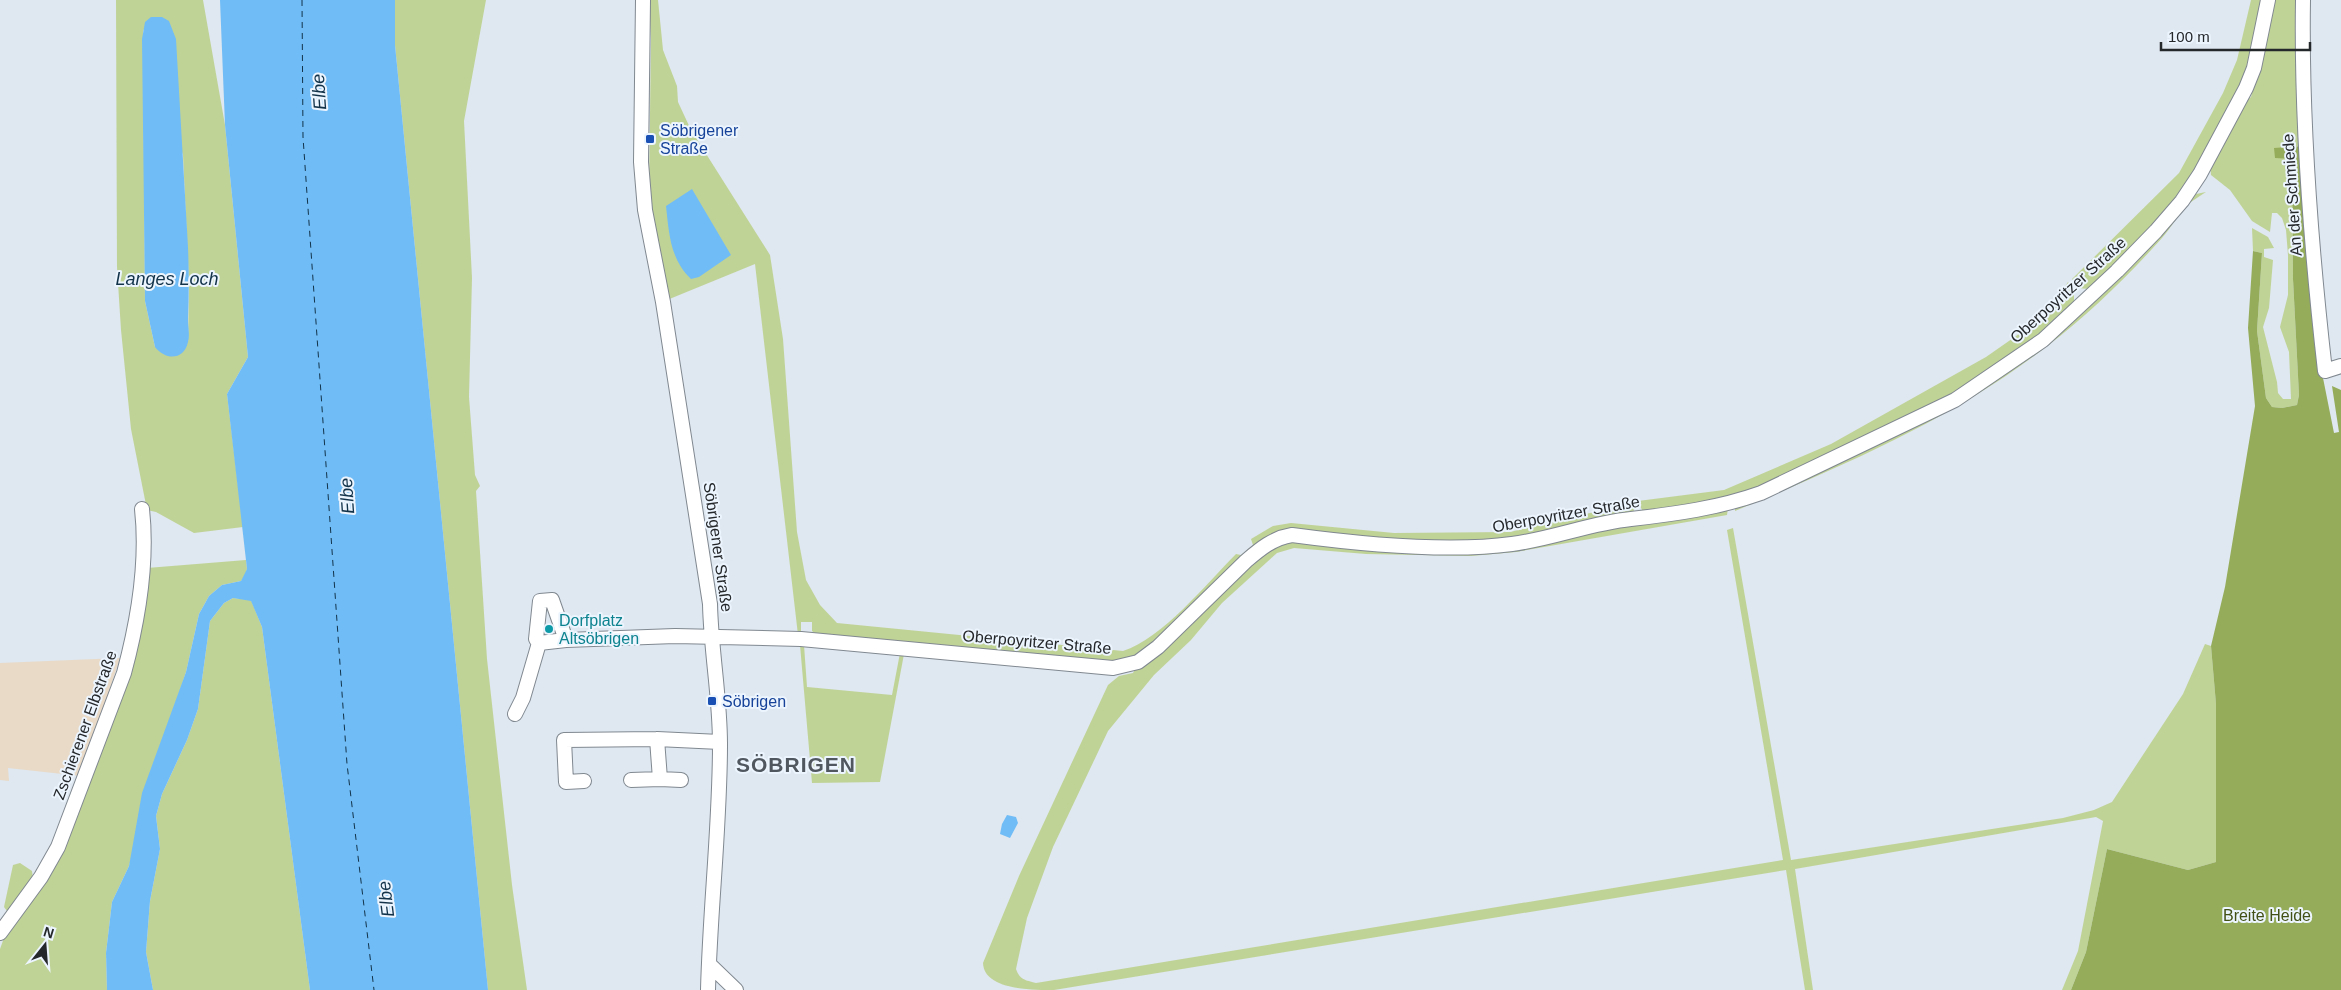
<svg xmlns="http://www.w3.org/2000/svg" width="2341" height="990" viewBox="0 0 2341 990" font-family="Helvetica,sans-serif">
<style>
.industrial{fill:#e8dac7}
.green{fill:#c0d396;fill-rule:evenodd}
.forest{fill:#95ac5a}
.water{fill:#70bcf6}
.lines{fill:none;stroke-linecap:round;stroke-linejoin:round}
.ferry{stroke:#12334a;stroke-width:1;stroke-dasharray:6 5;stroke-linecap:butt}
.minor-casing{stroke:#808890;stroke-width:16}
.minor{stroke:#fff;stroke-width:14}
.transit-dot{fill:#1a4fb4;stroke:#ecf4fd;stroke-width:2}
.culture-dot{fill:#0f9aa8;stroke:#ecf4fd;stroke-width:2}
.labels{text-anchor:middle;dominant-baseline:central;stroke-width:4;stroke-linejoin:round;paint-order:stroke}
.transit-label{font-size:16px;fill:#164399;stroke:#ecf4fd;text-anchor:start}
.street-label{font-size:16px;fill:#25282b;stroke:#ecf4fd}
.culture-label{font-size:16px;fill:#0d838f;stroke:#ecf4fd;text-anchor:start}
.park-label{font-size:16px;fill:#425115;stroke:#ecf4fd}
.water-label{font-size:18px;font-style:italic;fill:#12334a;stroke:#ecf4fd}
.district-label{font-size:21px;font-weight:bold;letter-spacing:1px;fill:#50575f;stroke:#ecf4fd}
</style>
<rect width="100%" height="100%" fill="#dfe7f0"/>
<!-- industrial -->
<path class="industrial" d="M120,658l-39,118 -73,-8 1,13 -9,-1v-117z"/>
<!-- green -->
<path class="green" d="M116,0h87l22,125 23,232 -21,37 16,133 -49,6 -38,-21 -9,-2 -16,-81 -10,-99 -4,-63zM143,29l40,126 6,128 -1,59 -33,5 -10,-46z
M395,0h91l-22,121 8,157 -3,119 6,78 5,11 -4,5 11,168 25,226 15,105h-39l-93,-945z
M649,0h9l5,50 14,36 1,16 13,28 79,125 13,84 14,193 9,48 14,25 17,18 286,28c39,-12 84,-68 113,-97l5,1 12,-10 -2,-6 22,-13 18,-3 103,10 116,-1 122,-29 2,8 -3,4 -91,21 -70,8 -189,-11 -143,124 -17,6 -302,-26 -7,-6v-9h-11v12l-3,1 -43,-371 -88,36 -16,-92 -2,-21 2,-148z
M2251,0h13l-13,68 -46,89 -51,71 -65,61 -11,-1 -6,-9 107,-106 44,-80 14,-33z
M2271,0h28l5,146 -30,3 18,10 1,120 6,116 -2,10 -15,3 -10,-1 -6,-9 -9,-67 5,-78 -9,-2 -1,-23 16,9 6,11 -10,1v8l9,3 -4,48 -6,19 14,55 1,11 5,6h8l-2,-47 -9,-25 8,-32v-40l-2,-25 -4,-12 -5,-5h-5l-2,19 -18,-11 -22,-31 -19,-15 -1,-12 35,-61 6,-5 11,-45z
M2206,192c-6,4 -13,8 -19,13 -9,10 -16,23 -25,33 -35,39 -74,77 -116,109 -93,72 -203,119 -311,164v-5l260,-129 192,-177 9,-6z
M2068,282l6,9v15l-33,30 -89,61 -122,60 -102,43 -78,14 -8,-4 -4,-9 86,-11 107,-46 155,-87 63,-44z
M1728,508l-1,7 -211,37 -45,4 -105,-2 -72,-6 -17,5 -55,50 -31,37 -37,35 -46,56 -55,116 -26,71 -11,51c4,11 9,11 20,14l747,-123 -56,-330 6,-2 58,332 272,-42 31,-8 18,-8 71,-108 22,-50 6,2 5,58v158l-28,8 -81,-21 -21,103 -15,38h-9l16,-39 25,-130 -7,-4 -301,52 18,121h-8l-19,-120 -732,120c-22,0 -70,0 -71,-27l36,-87 89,-191 11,-9 14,-3 3,-6 112,-104 37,-22 151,9 190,-27 12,2 23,-2 12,-5z
M246,560l1,9 -2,8 -4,4 -19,4 -13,11 -10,18 -13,58 -17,51 -40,143 -17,36 -6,51 1,37h-107v-41l5,-14 83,-155 59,-212z
M233,598l18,2 11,27 48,363h-157l-7,-38 4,-51 10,-52 -4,-33 6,-22 25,-54 11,-31 12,-88 14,-18z
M800,645h4l3,42 85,8 8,-42 4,1 -24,128 -68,1z
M20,863l12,8 1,8 -23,32h-3l-3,-4 9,-42z"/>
<!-- forest -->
<path class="forest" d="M2304,146l18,227 12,60 5,-1 -7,-46 9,4v600h-270l15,-38 21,-103 81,21 28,-8v-158l-5,-58 14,-59 30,-181 -7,-78 5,-77 9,2 -5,78 9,67 6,9 10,1 15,-3 2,-10 -6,-116 -1,-120 -17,-1 -1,-10z"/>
<!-- water -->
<path class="water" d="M220,0h175v45l93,945h-178l-48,-363 -11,-26 -18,-3 -9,5 -14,18 -12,88 -11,31 -25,54 -6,22 4,33 -10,52 -4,51 7,38h-46l-1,-37 6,-51 17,-36 13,-73 44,-121 13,-58 10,-18 13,-11 19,-4 6,-12 -20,-175 21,-37 -23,-232z
M151,17h11l7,4 7,18c4,69 8,139 12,208 1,24 1,48 0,72 0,8 2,16 0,23 -4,19 -23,18 -33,5l-10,-46 -3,-262 3,-17z
M692,189l39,66 -32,22 -8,2c-21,-20 -22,-46 -25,-73z
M1007,815l9,2 2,6 -8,15 -10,-4 2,-10z"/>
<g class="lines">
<!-- ferry -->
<path class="ferry" d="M302,0l1,137 44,627 27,226"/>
<defs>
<path id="minor" d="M643,0l-2,162 4,48 18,92 47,302c1,47 10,93 10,140 0,82 -10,164 -12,246
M2303,0c-2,124 8,248 22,371l16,-5
M566,640l109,-4 126,3 312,29 25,-6 20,-15 88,-86c14,-12 27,-23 46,-26 67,9 153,18 220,9 40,-5 79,-21 119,-25 44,-5 88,-11 130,-26l194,-93 88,-60 74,-69 39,-40 26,-30 18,-27 46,-86 8,-20 14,-68
M515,714l8,-16 16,-55 -3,-4 4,-38 12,-1 14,40 -27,3
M660,779l21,1
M631,780l29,-1 -3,-40
M584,781l-18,1 -2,-42 93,-1 63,3
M0,933l41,-56 17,-30 66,-174c14,-52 24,-110 18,-164
M709,964l27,26"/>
</defs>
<!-- minor casing -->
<use href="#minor" class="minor-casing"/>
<!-- minor -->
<use href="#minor" class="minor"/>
</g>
<!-- markers -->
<g class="transit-dot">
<rect x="645" y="134" width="10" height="10" rx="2.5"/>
<rect x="707" y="696" width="10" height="10" rx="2.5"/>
</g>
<circle class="culture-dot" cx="549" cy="629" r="5"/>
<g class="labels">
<!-- transit labels -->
<g class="transit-label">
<text x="660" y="130">Söbrigener<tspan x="660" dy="18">Straße</tspan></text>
<text x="722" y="701">Söbrigen</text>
</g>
<!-- street labels -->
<g class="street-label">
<text transform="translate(2292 195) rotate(-94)">An der Schmiede</text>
<text transform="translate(2068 290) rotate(-42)">Oberpoyritzer Straße</text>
<text transform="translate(1566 514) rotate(-10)">Oberpoyritzer Straße</text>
<text transform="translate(718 547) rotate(82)">Söbrigener Straße</text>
<text transform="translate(1037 642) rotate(5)">Oberpoyritzer Straße</text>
<text transform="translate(85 725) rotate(-70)">Zschierener Elbstraße</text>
</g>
<!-- culture labels -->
<g class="culture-label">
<text x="559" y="620">Dorfplatz<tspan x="559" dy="18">Altsöbrigen</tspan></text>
</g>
<!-- park labels -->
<g class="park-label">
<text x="2267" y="915">Breite Heide</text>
</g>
<!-- water labels -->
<g class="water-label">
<text transform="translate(319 92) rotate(-94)">Elbe</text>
<text x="167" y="279">Langes Loch</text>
<text transform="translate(347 496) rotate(-94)">Elbe</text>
<text transform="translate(386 899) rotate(-97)">Elbe</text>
</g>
<!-- district labels -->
<g class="district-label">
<text x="796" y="764">SÖBRIGEN</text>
</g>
</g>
<!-- north arrow -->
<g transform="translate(45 945) rotate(17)" stroke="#ecf4fd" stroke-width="4" paint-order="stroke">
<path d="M0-4L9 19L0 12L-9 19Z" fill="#25282b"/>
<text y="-8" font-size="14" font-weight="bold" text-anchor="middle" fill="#25282b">N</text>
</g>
<!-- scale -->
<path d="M2161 42v8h149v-8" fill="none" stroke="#25282b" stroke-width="2.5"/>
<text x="2168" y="42" font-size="15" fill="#25282b" stroke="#ecf4fd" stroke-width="4" paint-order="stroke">100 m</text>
</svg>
